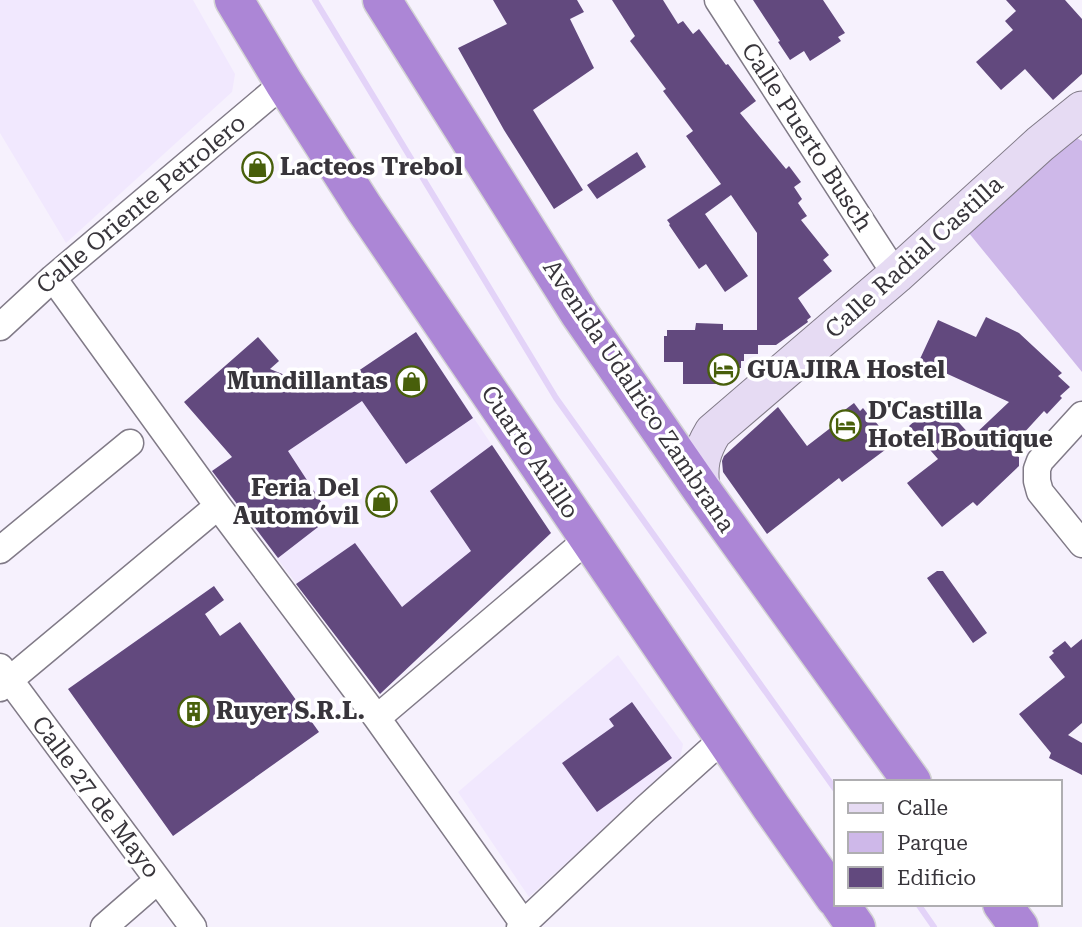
<svg xmlns="http://www.w3.org/2000/svg" width="1082" height="927" viewBox="0 0 1082 927" font-family="'Roboto Serif',serif">
<style>
.built{fill:#f1e8fe}
.green{fill:#ceb8e9}
.lines{fill:none;stroke-linecap:round;stroke-linejoin:round}
.stream{stroke:#e3d3f8;stroke-width:6}
.building{fill:#62497e}
.street-casing{stroke:#807a87;stroke-width:29}
.secondary-casing{stroke:#807a87;stroke-width:39}
.highway-casing{stroke:#d3d3d4;stroke-width:41}
.street{stroke:#fff;stroke-width:26}
.secondary{stroke:#e6dbf3;stroke-width:37}
.highway{stroke:#ac86d6;stroke-width:38}
.labels{text-anchor:middle;dominant-baseline:central;stroke-width:7;stroke-linejoin:round;paint-order:stroke}
.street-label{font-size:24px;fill:#38353b;stroke:#fff}
.poi-label{font-size:24px;font-weight:bold;fill:#38353b;stroke:#fff;text-anchor:start}
</style>
<rect width="100%" height="100%" fill="#f6f1fd"/>
<!-- built -->
<path class="built" d="M0,0h193l42,74 -3,18 -166,151 -66,-110z
M416,332l135,201 -171,161 -169,-223z
M618,655l65,89 -3,15 -151,138 -71,-105z"/>
<!-- green -->
<path class="green" d="M1075,137l7,4v231l-118,-145z"/>
<g class="lines">
<!-- stream -->
<path class="stream" d="M315,0l241,398 279,391
M918,904l16,23"/>
</g>
<!-- building -->
<path class="building" d="M493,0h84l7,12 -14,7 24,49 -61,42 50,80 -29,19 -50,-79 -46,-82 49,-24z
M612,0h51l15,24 5,-3 10,13 6,-5 27,36 2,-1 28,37 -16,12 46,56 3,-3 12,16 -7,5 8,12 -4,4 9,13 -6,4 28,35 -6,5 9,11 -34,27 13,19 -4,3 1,2 -32,23h-18v9h-14v7h-3v7h-15v8h-9v8h-34v-22h-19v-26h3v-6h28l1,-7 27,1v6h34v-97l-26,-38 -26,19 43,62 -23,16 -19,-28 -7,5 -30,-44 1,-1 -3,-4 54,-36 -35,-48 7,-5 -30,-40 3,-2 -36,-48 5,-5z
M753,0h70l22,33 -7,4 3,4 -31,20 -6,-10 -14,9 -12,-18 2,-1z
M1006,0h59l17,19v55l-29,26 -28,-31 -24,21 -25,-28 37,-32 -8,-9 11,-10z
M637,152l9,15 -49,32 -10,-14z
M986,317l33,16 43,40 -4,3 12,11 -10,9 2,2 -15,16 -3,-3 -35,38 10,8v9l-42,40 -4,-4 -31,25 -35,-44 31,-24 -29,-33 15,-13 3,4 15,-13 30,33 37,-35 -90,-41 19,-41 38,17z
M416,332l57,86 -67,46 -44,-63 -74,50 43,66 -53,41 -66,-87 20,-14 -48,-55 74,-65 21,24 -9,8 57,23z
M854,403l6,8 3,-3 7,9 1,-1 22,28 -51,38 -3,-4 -72,56 -44,-62 -1,-11 2,-5 54,-49 29,39 26,-20 -3,-5z
M492,445l59,88 -171,161 -84,-110 59,-41 47,64 69,-56 -41,-60z
M937,571h6l44,62 -14,10 -46,-65z
M214,586l10,14 -19,14 15,22 20,-14 79,110 -146,104 -105,-147z
M1082,639v84l-14,12 14,8v32l-33,-17 2,-5 -32,-39 46,-37 -16,-20 5,-4 -2,-2 13,-10 6,7z
M632,702l40,56 -75,54 -35,-49 52,-37 -5,-7z"/>
<g class="lines">
<defs>
<path id="street" d="M718,0l178,275
M53,278l165,228 159,212 149,209
M0,327l53,-49 231,-195
M1082,415l-42,46 -3,8v12l3,11 42,52
M0,550l130,-107
M0,667l193,260
M0,688l218,-182
M377,718l211,-179
M104,927l54,-47
M520,927l125,-118 79,-71"/>
<path id="secondary" d="M701,489c-3,-24 0,-37 12,-57l183,-157 144,-131 42,-34"/>
<path id="highway" d="M234,0l50,83 80,125 407,599 64,91
M382,0l197,313 122,176 211,293
M840,904l16,23
M1002,904l17,23"/>
</defs>
<!-- street casing -->
<use href="#street" class="street-casing"/>
<!-- secondary casing -->
<use href="#secondary" class="secondary-casing"/>
<!-- highway casing -->
<use href="#highway" class="highway-casing"/>
<!-- street -->
<use href="#street" class="street"/>
<!-- secondary -->
<use href="#secondary" class="secondary"/>
<!-- highway -->
<use href="#highway" class="highway"/>
</g>
<!-- icons -->
<defs>
<symbol id="shop-ring" viewBox="-11 -11 22 22"><circle r="9.5" fill="#fff" stroke="#485f0b" stroke-width="1.5"/><path d="M-5-2.5h2.3a2.7 3.5 0 0 1 5.4 0H5L5.5 6h-11ZM-1.5-2.5h3a1.5 2.3 0 0 0-3 0Z" fill="#485f0b"/></symbol>
<symbol id="hotel-ring" viewBox="-11 -11 22 22"><circle r="9.5" fill="#fff" stroke="#485f0b" stroke-width="1.5"/><path d="M-6-4.5h1.5V1H6V5H4.5V3h-9V5H-6ZM-4 0a1.8 1.8 0 1 1 3.6 0ZM.5 0V-2.5h3Q6-2.5 6 0Z" fill="#485f0b"/></symbol>
<symbol id="building-ring" viewBox="-11 -11 22 22"><circle r="9.5" fill="#fff" stroke="#485f0b" stroke-width="1.5"/><path d="M-4-6H4V6H1V3H-1V6H-4ZM-2.5-4.3h1.7v1.8h-1.7ZM.8-4.3h1.7v1.8H.8ZM-2.5-1h1.7V.8h-1.7ZM.8-1h1.7V.8H.8Z" fill="#485f0b"/></symbol>
</defs>
<g fill-rule="evenodd">
<use href="#shop-ring" x="240" y="150" width="35" height="35"/>
<use href="#hotel-ring" x="706" y="352" width="35" height="35"/>
<use href="#shop-ring" x="394" y="364" width="35" height="35"/>
<use href="#hotel-ring" x="828" y="408" width="35" height="35"/>
<use href="#shop-ring" x="364" y="484" width="35" height="35"/>
<use href="#building-ring" x="176" y="694" width="35" height="35"/>
</g>
<g class="labels">
<!-- street labels -->
<g class="street-label">
<text transform="translate(807 137) rotate(57)">Calle Puerto Busch</text>
<text transform="translate(141 204) rotate(-40)">Calle Oriente Petrolero</text>
<text transform="translate(914 257) rotate(-42)">Calle Radial Castilla</text>
<text transform="translate(639 396) rotate(56)">Avenida Udalrico Zambrana</text>
<text transform="translate(530 452) rotate(56)">Cuarto Anillo</text>
<text transform="translate(96 797) rotate(53)">Calle 27 de Mayo</text>
</g>
<!-- poi labels -->
<g class="poi-label">
<text x="280" y="167">Lacteos Trebol</text>
<text x="747" y="370">GUAJIRA Hostel</text>
<text x="388" y="381" text-anchor="end">Mundillantas</text>
<text x="868" y="411">D'Castilla<tspan x="868" dy="28">Hotel Boutique</tspan></text>
<text x="359" y="488" text-anchor="end">Feria Del<tspan x="359" dy="28">Automóvil</tspan></text>
<text x="216" y="711">Ruyer S.R.L.</text>
</g>
</g>
<!-- legend -->
<rect x="834" y="780" width="228" height="126" fill="#ffffff" stroke="#afaeb1" stroke-width="2"/>
<rect x="848" y="803" width="35" height="10" fill="#e6dbf3" stroke="#afaeb1" stroke-width="2"/>
<text x="897" y="815" font-size="21" fill="#38353b">Calle</text>
<rect x="848" y="832" width="35" height="21" fill="#ceb8e9" stroke="#afaeb1" stroke-width="2"/>
<text x="897" y="850" font-size="21" fill="#38353b">Parque</text>
<rect x="848" y="867" width="35" height="21" fill="#62497e" stroke="#afaeb1" stroke-width="2"/>
<text x="897" y="885" font-size="21" fill="#38353b">Edificio</text>
</svg>
